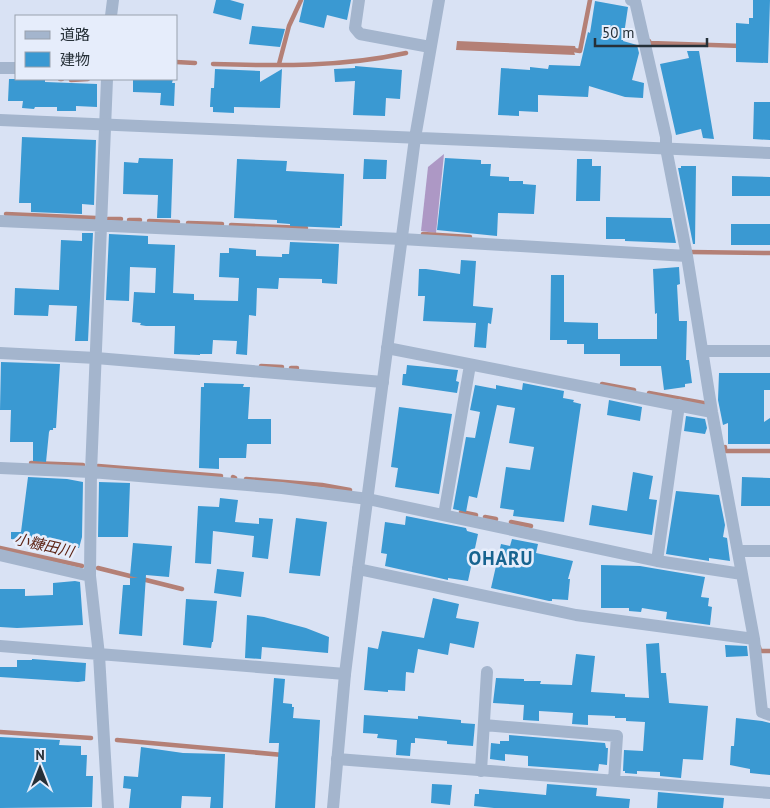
<svg xmlns="http://www.w3.org/2000/svg" width="770" height="808" viewBox="0 0 770 808" font-family="'PT Sans','Noto Sans JP',sans-serif">
<style>
.green{fill:#ad98c5}
.water{fill:#b48076}
.lines{fill:none;stroke-linecap:round;stroke-linejoin:round}
.stream{stroke:#b48076;stroke-width:4.5}
.building{fill:#3a99d2}
.minor{stroke:#a4b5cd;stroke-width:12}
.tertiary{stroke:#a4b5cd;stroke-width:12}
.labels{text-anchor:middle;dominant-baseline:central;stroke-width:5;stroke-linejoin:round;paint-order:stroke}
.water-label{font-size:15px;font-style:italic;fill:#5e2618;stroke:#e6edfb}
.district-label{font-size:19px;font-weight:bold;letter-spacing:1px;fill:#17638f;stroke:#e6edfb}
</style>
<rect width="100%" height="100%" fill="#d9e2f4"/>
<!-- green -->
<path class="green" d="M444,154l-8,79 -15,-2 7,-64z"/>
<!-- water -->
<path class="water" d="M457,41l118,5 2,6h-3l1,3 -119,-5z"/>
<g class="lines">
<!-- stream -->
<path class="stream" d="M649,41l1,2 92,3
M573,50l7,1 10,-51
M176,62l19,1
M213,64c64,2 130,3 193,-11
M279,64l10,-38 12,-26
M60,79h2
M71,80l17,-1
M6,214l90,4
M108,219h13
M129,220h11
M149,221l29,1
M188,223l34,1
M231,225l75,3
M423,234l47,3
M691,252l79,1
M261,366l21,1
M291,368h6
M602,384l32,6
M649,393l60,11
M725,447v4h45
M31,463l52,2
M98,466l123,10
M233,477l2,1
M246,479l76,6 28,5
M461,512l15,3
M485,517l11,2
M511,522l20,4
M0,548l82,18
M98,568l84,21
M759,647l1,4h10
M0,732l91,6
M117,740l166,15"/>
</g>
<!-- building -->
<path class="building" d="M216,0h14l14,4 -3,16 -28,-7z
M304,0h47l-4,20 -20,-5 -3,13 -25,-6z
M753,0h17l-2,63 -32,-1v-39l13,1v-6h4z
M595,1l33,6 -5,34 14,4 2,8 -7,27 12,3 -1,15 -18,-1 -36,-11 -1,11 -50,-2v17l-19,-1v5l-21,-1 3,-47 29,2v-3l18,2 1,-4 31,1 8,-34 2,1z
M252,26l33,3 -5,18 -31,-3z
M687,51h12l15,88 -11,-1 -2,-9 -25,6 -16,-71 29,-6z
M355,66l47,4 -2,29 -14,-1 -1,18 -32,-1 2,-34 -20,1 -1,-13 21,-1z
M215,69l45,2v11l22,-13 -2,39 -46,-1v6l-21,-1v-5h-3l1,-19h3z
M9,79h36v3l52,2v23l-21,-1v5h-19v-4h-22l-1,2 -12,-1 1,-7h-15z
M133,79h40l-1,4h3l-1,23 -14,-1 1,-12 -28,-1z
M754,102h16v38l-17,-1z
M22,137l74,3 -2,65 -12,-1v10l-51,-2v-9h-12z
M139,158l34,1 -2,59h-14l1,-23 -35,-1 1,-32 14,1z
M445,158l36,2v4h10l-1,12 19,1v4h14v3l13,1 -2,29 -36,-1 -1,23 -60,-6z
M237,159l50,2 -1,10 58,3 -2,52h-2v2l-50,-2v-2l-13,-1v-3l-43,-2z
M364,159l23,1 -1,19h-23z
M577,159h15v7h9l-1,35h-24z
M681,166h15l-1,78h-2l-15,-76h3z
M732,176l38,1v19h-38z
M606,217l65,1 5,25 -51,-2v-2h-19z
M731,224h39v21h-39z
M82,233h11l-5,108h-13l2,-35 -28,-1 -1,11 -34,-1 1,-27 44,2 2,-50 21,1z
M109,234l39,2v8l27,1 -2,48 21,1v6l44,1 1,-23 -20,-1 1,-24h9v-5l27,2v6l26,1v-3h7l1,-12 49,2 -2,40 -15,-1v-4l-43,-1 -1,11 -21,-1 -1,28 -7,-1 -2,40 -11,-1 1,-13 -24,-1 -1,14h-12v1l-26,-1 1,-28h-29l-6,-1 1,-2 -9,-1 2,-30 21,1 1,-25 -26,-1 -1,34 -23,-1z
M461,260l15,1 -3,45 20,2 -2,16 -3,-1 -2,25 -12,-1 2,-24 -53,-2 2,-25h-7l1,-27h7l34,5z
M679,267l1,17 -3,1 2,36h8l-1,39h3l3,23 -7,1v3l-21,3 -3,-24h-41v-12h-36v-10h-17v-4h-17l1,-65h13v47l34,1v16h59v-26l-2,1 -2,-45z
M1,362l59,2 -4,64h-3v2h-3l-1,2 -3,30 -13,-1v-19h-23l1,-32h-11z
M407,365l51,5 -2,11 3,1 -2,11 -55,-8 1,-11h3z
M719,373h51v17h-6v32l6,-4v26h-42v-21l-5,2 -5,-25z
M204,383l40,1 -1,3h7l-2,32h23v25h-24l-1,14h-27v11l-20,-1 2,-81h3z
M523,383l41,8 -1,7 11,2 -1,2 8,2 -17,118 -51,-6 1,-6 -14,-2 6,-41 24,3 4,-23 -25,-4 6,-35 -18,-3 -20,93 -8,-2 -3,16 -13,-3 13,-72 9,1 5,-26 -10,-2 5,-25 21,4v-4l26,5z
M609,400l33,7 -2,14 -33,-6z
M399,407l53,7 -13,80 -44,-7 3,-19 -7,-1z
M686,416l19,3 2,9 -2,6 -21,-3z
M633,472l20,4 -4,23 8,1 -5,35 -63,-10 3,-20 35,6z
M28,477l39,2 16,3 -1,55 -3,11 -68,-9v-7h10z
M742,477l28,1v28h-29z
M99,482l31,1 -2,54h-30z
M676,491l43,4 6,30 -2,12 4,1 3,23 -21,-3v3l-43,-7z
M220,498l18,2 -3,22 24,2v-6l14,1 -5,40 -16,-2 2,-21 -41,-5 -2,33 -16,-1 3,-57 21,1z
M406,516l60,12 1,3 11,3 -10,47 -20,-3v2l-63,-14 2,-12 -6,-1 4,-31 20,3z
M296,518l31,4 -7,54 -31,-3z
M512,539l26,5 -2,9 37,8 -5,18h2l-2,21 -16,-1v2h-3l-58,-13 10,-44 9,2z
M133,543l39,3 -3,31 -23,-2 -4,61 -23,-2 4,-49h7v-7h8l-8,-2z
M601,565l39,1 65,11 -4,20 8,1 -1,8 4,1 -2,18 -44,-6 1,-7 -25,-4 -1,4 -12,-1v-3h-28z
M217,569l27,3 -3,25 -27,-4z
M75,581l5,1 3,43 -66,3 -17,-1v-38h25v7l28,-1v-12z
M433,598l26,6 -3,14 23,4 -5,26 -24,-5 -2,12 -30,-6 -4,24 -8,-1 -1,19 -17,-1v2l-24,-2 4,-43 10,2 4,-18 42,7z
M186,599l31,2 -4,41h-1l-1,6 -28,-3z
M247,615l17,2 42,11 23,9 -1,16 -66,-6 -1,12 -16,-1z
M659,643l2,30h5l3,30 39,3 -5,54 -20,-1 -2,19 -21,-2v-4l-23,-1v3l-12,-1v-2h-2l1,-21 19,1 2,-29 -19,-1v-3h-11v-2l-27,-1v10l-16,-1 1,-11 -34,-2v10l-16,-1 1,-15 -31,-2 3,-25 28,1v2h17l-1,3 32,1 4,-31 19,2 -4,36 34,2v3l24,1 -3,-54z
M725,645l22,1 1,10 -22,1z
M32,659l54,4 -1,18 -7,1 -78,-5v-10h17v-7h15z
M274,678l11,1 -2,24 9,1v3h2l-1,11 27,2 -5,88h-40l4,-65h-10z
M364,715l54,4v-3l43,4v3l14,1 -2,22 -26,-2v-3l-32,-3v5h-4l-1,13 -14,-1 1,-15 -20,-2 1,-4 -15,-1z
M736,718l26,3 8,2v52l-20,-2v-4l-20,-4 1,-19h3z
M509,735l96,8 1,5h2l-1,17 -8,-1 -1,7 -70,-5v-10l-23,-2v7l-15,-2 1,-16 9,1v-3h9z
M0,737l60,3 -1,5 22,1v9h6l-1,21h7l-1,31 -92,1z
M141,747l42,6 42,1 -2,54h-13l1,-11 -29,-1 -1,12h-52l2,-19 -8,-1 1,-12 14,1z
M432,784l20,1 -2,20 -19,-2z
M547,784l50,4 -1,8 34,3 -1,9h-135l-20,-2 1,-12h4v-5l67,6z
M658,792l66,6 -1,10h-66z"/>
<g class="lines">
<!-- minor -->
<path class="minor" d="M359,0l-4,28 5,6 70,13
M631,0l4,1 31,136v11l21,108 25,156 42,227 8,73 8,3
M111,16l2,-16
M0,68h16
M107,79l-16,393 -1,104 9,79 9,153
M0,221l402,18 285,17
M387,348l325,64
M703,351h67
M0,353l96,5 287,24
M0,468l91,4 191,16 86,11 289,62 85,13
M444,515l26,-150
M739,551h31
M0,555l90,21
M657,561l22,-156
M358,569l218,46 178,24
M0,646l345,28
M484,725l133,11 -3,45
M337,759l433,34
M481,771l6,-99"/>
<!-- tertiary -->
<path class="tertiary" d="M0,120l770,33
M333,808l12,-134 13,-105 57,-431 24,-138"/>
</g>
<g class="labels">
<!-- water labels -->
<g class="water-label">
<text transform="translate(44 545) rotate(13)">小糠田川</text>
</g>
<!-- district labels -->
<g class="district-label">
<text x="501" y="558">OHARU</text>
</g>
</g>
<!-- legend -->
<rect x="15" y="15" width="162" height="65" fill="#e6edfb" stroke="#99a1ad"/>
<rect x="25" y="31" width="25" height="8" fill="#a4b5cd" stroke="#99a1ad"/>
<text x="60" y="40" font-size="15" fill="#263038">道路</text>
<rect x="25" y="52" width="25" height="15" fill="#3a99d2" stroke="#99a1ad"/>
<text x="60" y="65" font-size="15" fill="#263038">建物</text>
<!-- north arrow -->
<g transform="translate(40 768)" stroke="#e6edfb" stroke-width="4" paint-order="stroke">
<path d="M0-4L9 19L0 12L-9 19Z" fill="#263038"/>
<text y="-8" font-size="14" font-weight="bold" text-anchor="middle" fill="#263038">N</text>
</g>
<!-- scale -->
<path d="M595 38v8h112v-8" fill="none" stroke="#263038" stroke-width="2.5"/>
<text x="602" y="38" font-size="15" fill="#263038" stroke="#e6edfb" stroke-width="4" paint-order="stroke">50 m</text>
</svg>
